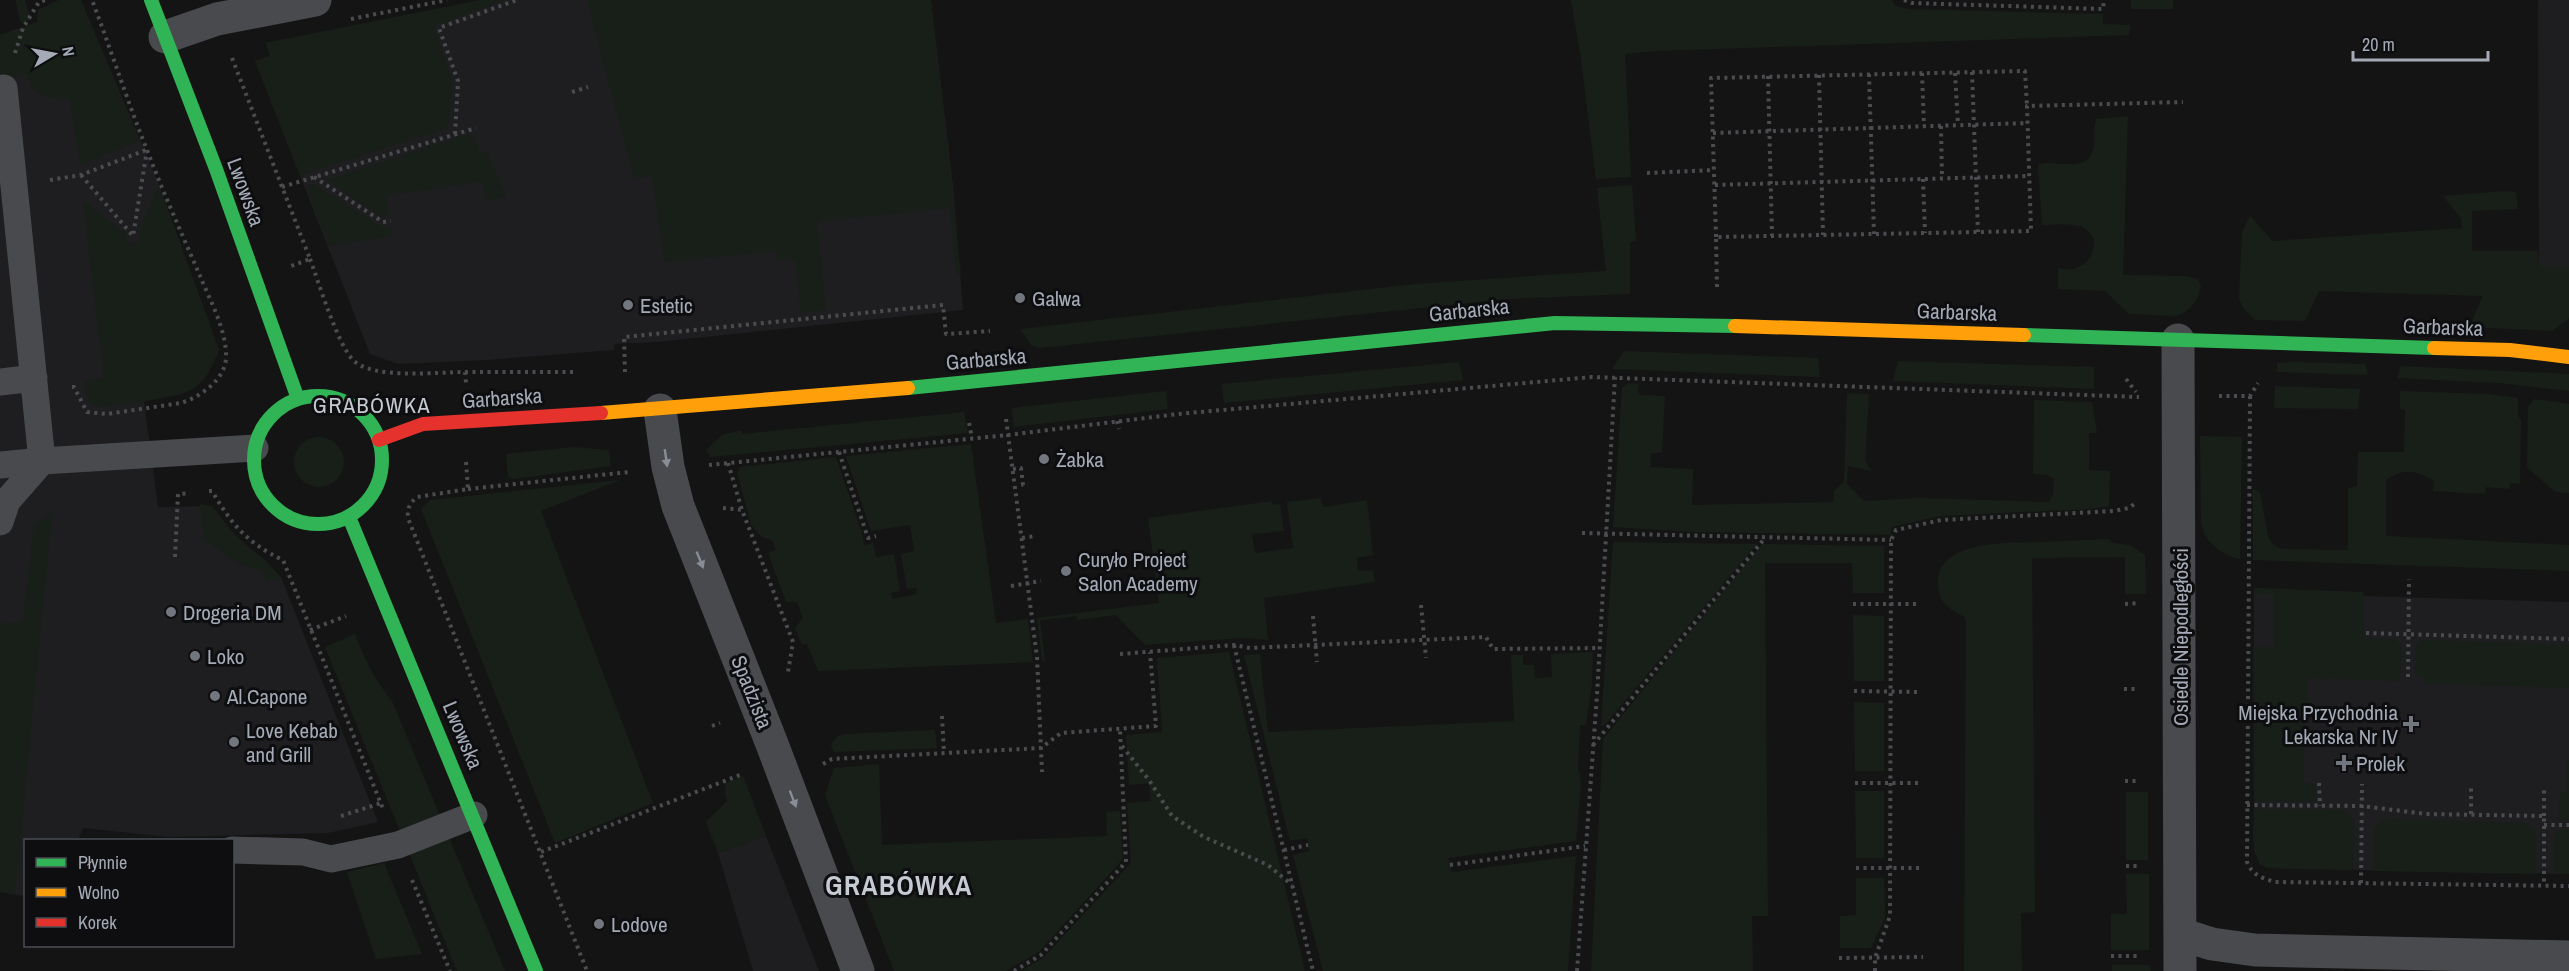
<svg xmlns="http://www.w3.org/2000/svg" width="2569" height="971" viewBox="0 0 2569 971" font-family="'Archivo Narrow',sans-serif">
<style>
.built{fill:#1e1e20}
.green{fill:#181f18}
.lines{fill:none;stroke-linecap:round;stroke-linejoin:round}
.path{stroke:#4a4c4f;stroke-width:4;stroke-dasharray:3 4.5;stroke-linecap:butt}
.lane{stroke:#484a4d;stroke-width:27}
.street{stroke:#484a4d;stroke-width:33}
.fast{stroke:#30b455;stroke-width:14}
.slow{stroke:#ff9f0a;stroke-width:14}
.jam{stroke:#e5322d;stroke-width:14}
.oneway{fill:#888e97}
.poi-dot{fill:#72767e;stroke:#0e0e10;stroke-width:2}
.labels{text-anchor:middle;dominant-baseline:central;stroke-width:6;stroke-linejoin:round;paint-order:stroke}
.street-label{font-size:21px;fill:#a4abb7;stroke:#0e0e10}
.poi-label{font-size:21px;fill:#a4abb7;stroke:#0e0e10;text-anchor:start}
.neighbourhood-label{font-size:22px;letter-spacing:1.5px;fill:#c5cad3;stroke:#0e0e10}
.district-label{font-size:27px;font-weight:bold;letter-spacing:1.5px;fill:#c5cad3;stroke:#0e0e10}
</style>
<rect width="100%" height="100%" fill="#141414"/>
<!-- built -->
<path class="built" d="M59,0h22l78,185 60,165 -14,28 -12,11 -15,6 -34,6 14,106 54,-1 26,34 27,20 16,17 97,245 -50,11 -160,4 -85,-9 -5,12h-52l-1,56 -25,-4v-857l37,-13 1,-12z
M481,0h450l22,186 10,124 -306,32 -43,2v6l-128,10 -88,4 -28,-10 -115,-293 15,-5 -4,-13z
M2538,0h31v267h-30z
M2254,588l108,4 2,4 205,6v272l-302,-6 -7,-4 -6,-13z
M766,836l53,135h-66l-35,-118z"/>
<!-- green -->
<path class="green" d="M15,0h10l6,20 -10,3z
M59,0h22l58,141 -59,24 -10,-66c-24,-2 -36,1 -44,-25l-26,6v-45l37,-13 1,-12z
M481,0h23l-70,26 18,55 -4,47 -148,47 -45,-114 15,-5 -4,-13z
M587,0h344l30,275h-5l-6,-67 -133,13 9,89 -25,3 -6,-55 -18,2 -2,-9 -111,11 -9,-68 -4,-18 -17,3z
M1571,0h321l4,6 12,3 195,5v10l27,1 -1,10 -472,16 -32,3 6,123 -35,2 -15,-120z
M2131,0h42v9h-42z
M2128,116l-5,159 62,1 13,3 3,7c-3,15 -11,26 -25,30l-47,-2 -24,-23 -47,-2v-21c4,0 10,2 14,1 19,-3 32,-29 12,-41 -11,-6 -30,-3 -42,-3l-4,-60c14,-7 45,9 54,-12 4,-10 1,-23 4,-34z
M472,133l8,20 7,-2 19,46 -20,3 -4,-19 -96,15 3,20 -6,2 -56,-38z
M314,184l69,44 7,-1 2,9 -63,10 -23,-59z
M159,185l60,165c-6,15 -12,29 -25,38 -16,11 -75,16 -96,19l-10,-6 -5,-20 21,-3 -21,-177 42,32 2,11 13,-2 -1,-10z
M1632,185l4,56 -6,1v52l-122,5 -469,49 -8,-3 -11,-16 395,-45 191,-13 -9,-83z
M2505,191l11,1 2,17 -46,2v40h66l1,16h30v51l-16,13 -84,-4 14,-31 -164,-5 -14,30 -50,-1 -12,-12 -4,-9 3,-66 8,-18 22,26 190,-13 -1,-9 -18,-23z
M1624,351l194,7 2,19 -208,-8z
M1898,361l196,6v22l-201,-8z
M1459,362l4,18 -239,23 -2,-19z
M2296,362l69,2 3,11 -91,-3v-9z
M2401,366l168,8v17l-70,-8 -102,-5z
M1628,383l11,1 -1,8 2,3 25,1 -3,57h-11l-1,14 43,2 -1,36 141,-3 1,-11 10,-9 3,-89 22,1 -4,67 7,10 -24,-5 -1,18 17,17 55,-3 130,4 4,-8 1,-15 -7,-4 -14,-1 1,-74 58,2 5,31h-8v37l21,1 -1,35 -19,3 -150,7 -48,11 -2,8 -197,-3 -80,-5 9,-139z
M2275,386l85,3 -2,20 -84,-1z
M1166,391l2,18 -154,18 -2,-19z
M2400,391l87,3 31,4v17l3,5 -1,64 -10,-1 -1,6 -23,-2 -1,7 -52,-3 1,-10c-18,-11 -30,-13 -48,-1v56l183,9v26l-316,-11v-71l7,3 8,44 4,8 9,5 67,1v-62l9,-2 1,-34h46l1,-42 -5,-1z
M2534,399l35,5v89l-14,-1 -28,-25 1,-60z
M964,412l4,21 -257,24 -5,-7 16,-15 19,-5 1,4z
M2200,436l42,1 -2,122c-20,-5 -34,-15 -39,-36z
M294 462a25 25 0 1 1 50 0a25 25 0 1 1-50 0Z
M971,444l25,179 32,-4 5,43 -215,9 -11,-27 -5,1 -7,-17 8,-10 -6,-16h-11l-18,-49 8,-3 -4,-10 -10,-3 -11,-12 -14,-53 3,-5 96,-10 26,76 2,12 9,-2 3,14 18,-3 6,37 -9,2 1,6 25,-5 -1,-6 -9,1 -6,-35 13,-3 -4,-26 -39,6 -25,-75z
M574,447l35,3 2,16 -98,13 -5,-2 -2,-23z
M620,480l-79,31 112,292 -98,40 -134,-334 9,-9z
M1321,498l2,9 44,-7 6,55 -16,3 1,13 15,-1 2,12 -111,16 4,42 -26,-2 -97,7 -29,-30 -39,5v-4l-37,4 5,41h-3l-5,-43 122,-15 -11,-85 124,-17 1,4 7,-1 4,27 -32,3 3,19 38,-5 -6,-46z
M200,504l12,2c19,31 45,45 69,71l-14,5 -5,-12c-32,-5 -32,-15 -58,-30z
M52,513l-37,381 -15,-2v-268l23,-3 11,-97z
M2109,539l3,4 18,2 15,10 1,39h-21v-37l-93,1 3,354 -14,1 1,58h-58l2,-348 -1,-6c-16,-8 -26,-13 -27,-33 -2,-45 72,-41 102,-42 23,-1 46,-2 69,-3z
M1613,542l144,2 -153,182h-3z
M1762,544l122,2v47h-31l-1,-30h-87l3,353h-16l1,55h-162l12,-232z
M2254,588l108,4 2,4v42l31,1 7,8 -2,34 -92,-3 -5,104 12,2 1,18 -62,-1 -1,-154h21v-53l-20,-1z
M1853,615l31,1v65h-30z
M355,634c9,25 20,46 37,67l113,270h-48l-132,-324z
M2422,640l147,5v43l-145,-5v-6l-9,-1v-29z
M1229,652l76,319h-284l22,-13 88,-95 -4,-60 24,-2 -2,-18 -20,2 -3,-50 36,-3 -5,-74z
M1593,652l-1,32 -6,41h-6l-2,42 3,14 -5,60 -128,17 4,14 124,-16 -8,115h-245l-30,-116 16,-4 -2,-13 -17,3 -46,-186 16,-1 8,78 246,-11 -3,-66h12v10h11l1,13 17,-1 -1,-23z
M1854,702l30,1v68h-29z
M935,730l2,18 -103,4 -3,-7 5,-8 8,-3z
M2567,760h2v61h-10l1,-28h6z
M879,764l3,81 225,-9 -1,-24 14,-1 3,48 -84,93 -33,19h-112l-69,-176 9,-27z
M743,776l23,60 -48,17 -12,-31 21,-21 -2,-9 1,-9z
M1855,791h29v67h-28z
M2126,792h22v68h-22z
M2254,809l91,1 9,10v50l-87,-2c-19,-12 -13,-38 -13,-59z
M2383,819l143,4 10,9 -1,42 -162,-3v-42z
M2569,829v45h-15v-37l5,-7z
M384,863l38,91 -46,5 -29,-87z
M2126,874h23v76h-38v-36h16z
M1856,878h28l1,40 -14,30h-31v-32l16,-1z
M2112,965h37l2,6h-39z"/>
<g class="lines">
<!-- path -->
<path class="path" d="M1904,0l8,3 191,6 1,-9
M351,19l96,-19
M15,53l8,-25 16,-26 6,-2
M232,58l78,201 -19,7
M1972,72l6,160
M1922,73l2,53
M1955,73l3,52
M1869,74l5,160
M1819,75l4,160
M1768,76l4,160
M572,92l16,-5
M1941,126l1,52
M1713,133l315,-10
M455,134l3,-53 -19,-53 78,-28
M1647,173l67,-3
M81,175l52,61 14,-86
M314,177l69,45 8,-1
M1923,179l2,54
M50,180l31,-5 65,-25
M1715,185l314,-9
M282,187l194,-59
M1716,237l-5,-159 314,-7 2,35
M310,259c9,24 27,84 43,101 19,20 86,12 112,12l1,11
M1717,287l-1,-50 315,-6 -4,-125 156,-4
M465,372h108
M625,372l-1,-35 319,-32 3,29 44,-3
M2126,379l10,13
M72,387h2l13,25 20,2 74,-11c19,-6 44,-23 45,-45 1,-27 -16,-58 -26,-82 -18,-42 -37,-84 -53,-126 -20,-50 -36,-100 -55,-150
M2219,396h31l8,-13
M2250,396l-3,466c5,13 15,16 28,20l294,4
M1006,419l31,238 5,115
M1117,421l2,8
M969,423l3,15
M839,452l29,86 8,-2
M466,462l2,27 -51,8c-7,6 -10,11 -9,21l179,453
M728,463l14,47
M709,465l299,-30 170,-21 414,-37 547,20
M1013,469l8,-1 2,17h5
M468,489l161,-17
M209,491h3c20,34 35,52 71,69l100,249
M723,508l19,2 51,132 -5,30
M1582,533l309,7
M1022,538l13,-2
M175,557l3,-63 12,-1
M1011,586l30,-5
M1853,604h66
M2125,604l13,-1
M1421,605l5,53
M1313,616l4,46
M310,630l36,-14
M2366,633l203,6
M1234,645l79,326
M1120,654l114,-9 16,3 236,-11 7,12 106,-1
M2408,677l1,-98
M2124,689h15
M1854,691l66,1
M942,716l2,37
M712,726l8,-3
M1593,745l172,-207
M1122,746l27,34 23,36 32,21 64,28 24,20
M823,764l9,-5 209,-11 20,-15 95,-7 -6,-74
M2125,781h15
M1855,783h66
M2319,783l1,23
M2247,805l115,1 64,8 118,2v70
M2471,814v-26
M341,816l40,-13
M2544,816v-26
M2544,825h25
M1284,850l24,-5
M541,852l199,-77
M1450,865l135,-19
M2126,866h14
M1856,868h66
M412,880l38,91
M2361,883l1,-99
M2111,956h29
M1839,958l84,-1
M1014,971l27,-16 85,-93 -6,-133
M1577,971l20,-276 18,-318
M1875,971v-13l15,-42 1,-376 5,-10 45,-10 173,-9 15,-3 8,-6"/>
<!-- lane -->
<path class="lane" d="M4,88l38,373 213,-13
M0,382l34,-4
M0,465l42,-4
M0,522l7,-21 35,-40
M232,850l71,2 28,7 67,-14 76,-30"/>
<!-- street -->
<path class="street" d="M165,37l52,-18 98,-19
M2178,340l2,631
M660,410l8,57 10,39 94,238 86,227
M2180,934l32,10 43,6 314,7"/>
<!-- fast -->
<path class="fast" d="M151,0l65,169 82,230
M2024,335l410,13
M908,388l647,-65 180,3
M254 460a64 64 0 1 1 128 0a64 64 0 1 1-128 0Z
M349,517l187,454"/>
<!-- slow -->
<path class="slow" d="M1735,326l289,9
M2434,348l76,2 59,7
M601,413l307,-25"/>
<!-- jam -->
<path class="jam" d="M379,440l44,-16 178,-11"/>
</g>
<!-- one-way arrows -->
<defs><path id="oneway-solid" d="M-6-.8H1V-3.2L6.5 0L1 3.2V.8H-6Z" transform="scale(1.5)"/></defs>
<g class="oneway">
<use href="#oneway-solid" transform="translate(666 458) rotate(82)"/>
<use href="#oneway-solid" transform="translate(700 560) rotate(68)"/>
<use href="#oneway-solid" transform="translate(793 799) rotate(69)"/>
</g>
<!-- markers -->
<g class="poi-dot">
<circle cx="1020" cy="298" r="6"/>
<circle cx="628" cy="305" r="6"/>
<circle cx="1044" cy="459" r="6"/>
<circle cx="1066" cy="571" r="6"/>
<circle cx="171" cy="612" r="6"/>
<circle cx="195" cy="656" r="6"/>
<circle cx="215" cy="696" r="6"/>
<path d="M2408 715h6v6h6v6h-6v6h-6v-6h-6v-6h6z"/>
<circle cx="234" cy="742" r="6"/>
<path d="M2341 754h6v6h6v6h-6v6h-6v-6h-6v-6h6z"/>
<circle cx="599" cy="924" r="6"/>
</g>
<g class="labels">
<!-- street labels -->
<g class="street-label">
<text transform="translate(246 192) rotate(70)">Lwowska</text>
<text transform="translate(1469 310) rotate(-6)">Garbarska</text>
<text transform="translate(1957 312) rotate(2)">Garbarska</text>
<text transform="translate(2443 327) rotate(2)">Garbarska</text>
<text transform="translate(986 359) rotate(-5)">Garbarska</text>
<text transform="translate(502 398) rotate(-4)">Garbarska</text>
<text transform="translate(2180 637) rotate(-90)">Osiedle Niepodległości</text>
<text transform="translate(752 692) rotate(68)">Spadzista</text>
<text transform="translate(463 735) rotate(67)">Lwowska</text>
</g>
<!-- poi labels -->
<g class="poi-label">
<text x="1032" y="298">Galwa</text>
<text x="640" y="305">Estetic</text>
<text x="1056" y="459">Żabka</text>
<text x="1078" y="559">Curyło Project<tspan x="1078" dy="24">Salon Academy</tspan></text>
<text x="183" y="612">Drogeria DM</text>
<text x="207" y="656">Loko</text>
<text x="227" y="696">Al.Capone</text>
<text x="2398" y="712" text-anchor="end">Miejska Przychodnia<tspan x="2398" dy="24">Lekarska Nr IV</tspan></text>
<text x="246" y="730">Love Kebab<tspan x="246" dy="24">and Grill</tspan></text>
<text x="2356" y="763">Prolek</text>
<text x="611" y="924">Lodove</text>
</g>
<!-- neighbourhood labels -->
<g class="neighbourhood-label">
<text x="372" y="405">GRABÓWKA</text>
</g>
<!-- district labels -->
<g class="district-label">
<text x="899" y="885">GRABÓWKA</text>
</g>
</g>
<!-- legend -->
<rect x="24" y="839" width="210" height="108" fill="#0e0e10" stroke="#4a4d53" stroke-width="1.5"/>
<rect x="36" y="858" width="30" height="9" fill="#30b455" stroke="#4a4d53" stroke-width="1.5"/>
<text x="78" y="869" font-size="18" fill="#a4abb7">Płynnie</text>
<rect x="36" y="888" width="30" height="9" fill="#ff9f0a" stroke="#4a4d53" stroke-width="1.5"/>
<text x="78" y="899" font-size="18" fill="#a4abb7">Wolno</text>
<rect x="36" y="918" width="30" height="9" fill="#e5322d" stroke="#4a4d53" stroke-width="1.5"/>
<text x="78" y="929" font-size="18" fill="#a4abb7">Korek</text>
<!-- north arrow -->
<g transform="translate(54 54) rotate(80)" stroke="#0e0e10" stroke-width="4.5" paint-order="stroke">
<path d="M0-4.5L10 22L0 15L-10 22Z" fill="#a4abb7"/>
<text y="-9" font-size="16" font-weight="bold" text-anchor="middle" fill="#a4abb7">N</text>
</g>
<!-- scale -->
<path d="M2353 51v9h135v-9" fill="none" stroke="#a4abb7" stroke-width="3"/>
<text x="2362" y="51" font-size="18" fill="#a4abb7" stroke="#0e0e10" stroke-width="4.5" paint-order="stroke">20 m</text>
</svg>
